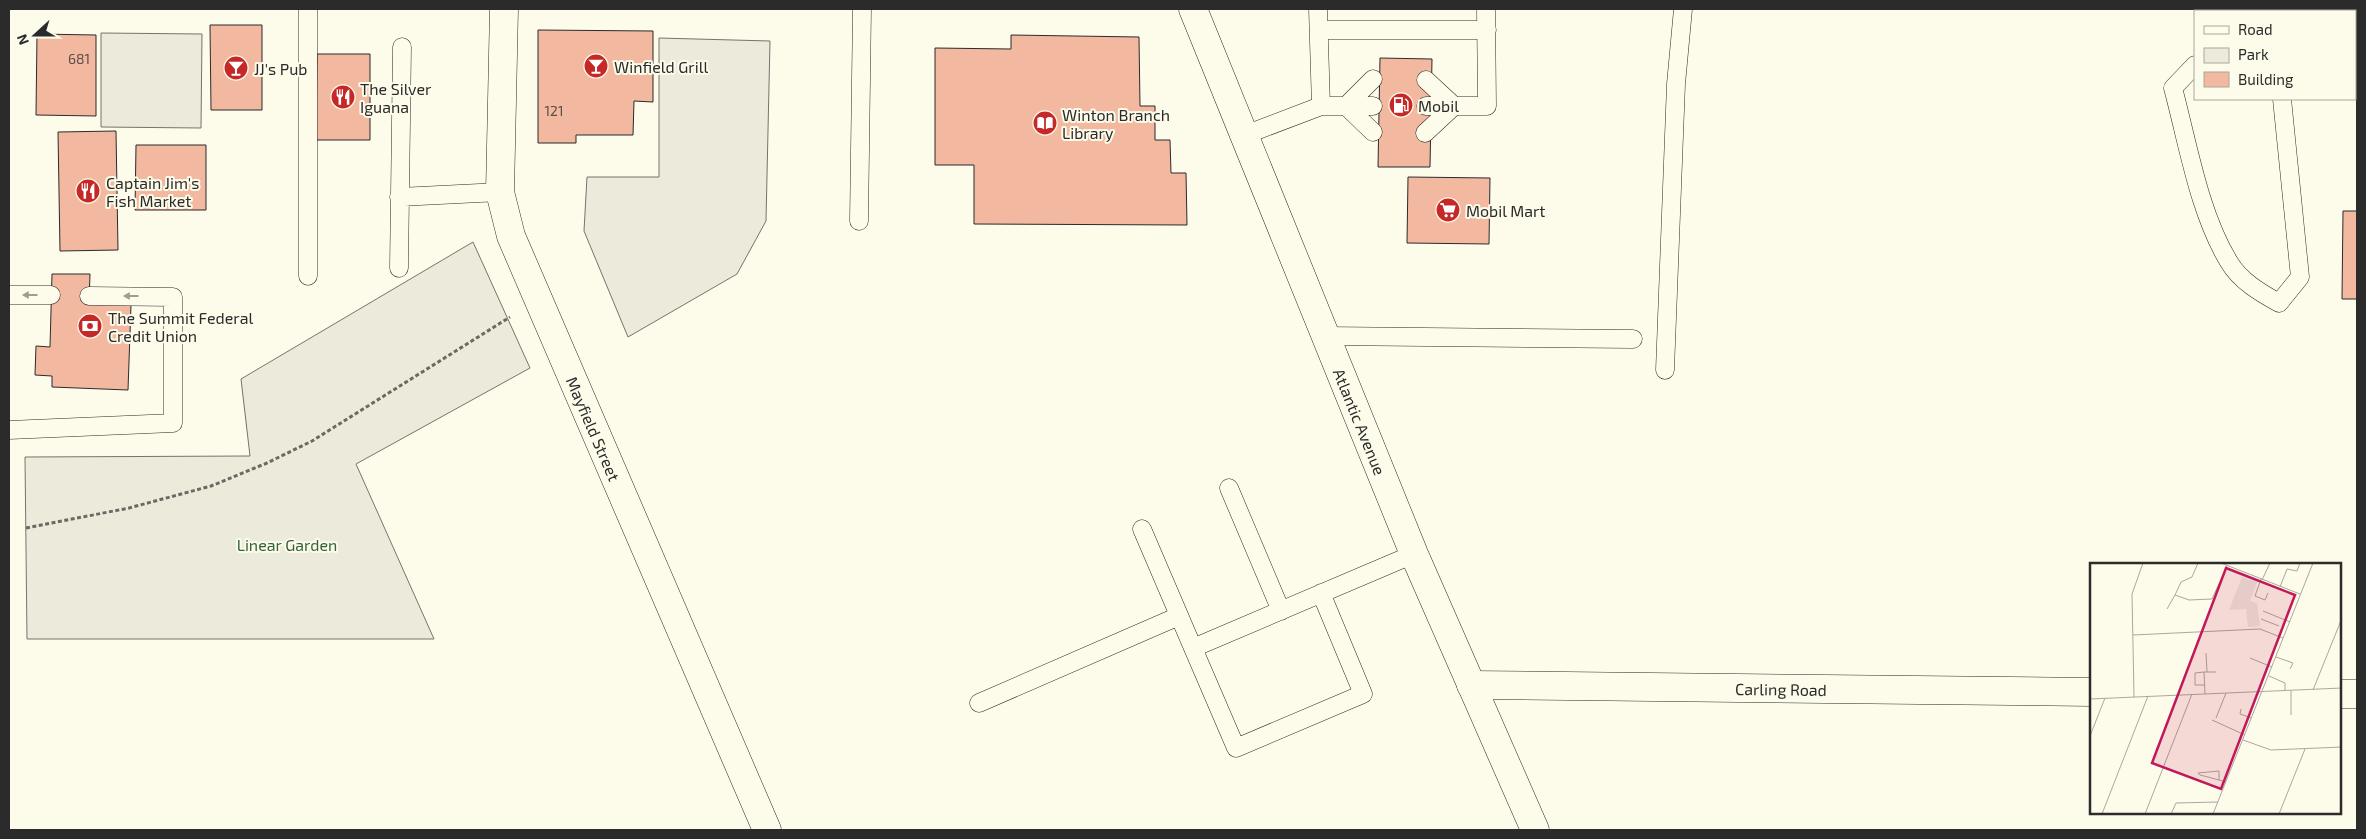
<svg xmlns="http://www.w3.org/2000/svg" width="2366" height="839" viewBox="0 0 2366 839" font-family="'Exo 2',sans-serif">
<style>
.green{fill:#ecebdb;stroke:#74746e}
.parking{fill:#eceadb;stroke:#74746e}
.building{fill:#f2b8a0;stroke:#2b2b2b}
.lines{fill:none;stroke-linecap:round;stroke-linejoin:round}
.lane-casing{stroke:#2b2b2b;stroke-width:19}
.street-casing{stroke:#2b2b2b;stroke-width:29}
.secondary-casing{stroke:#2b2b2b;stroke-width:29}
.path{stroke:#6a6964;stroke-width:3;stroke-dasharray:4 2.5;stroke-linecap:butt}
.lane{stroke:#fdfbea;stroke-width:18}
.street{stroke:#fdfbea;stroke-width:28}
.secondary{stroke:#fdfbea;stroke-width:28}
.oneway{fill:#9e9d94}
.labels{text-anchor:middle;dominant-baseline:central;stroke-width:4;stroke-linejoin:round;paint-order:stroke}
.number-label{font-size:14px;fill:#5d4e48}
.poi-label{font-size:16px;fill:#2b2b2b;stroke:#fdfbea;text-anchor:start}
.street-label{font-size:16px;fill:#2b2b2b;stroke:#fdfbea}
.park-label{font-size:16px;fill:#34623c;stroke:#fdfbea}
.inset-road{fill:none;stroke:#a9a89e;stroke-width:1}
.view{fill:#c2185b;fill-opacity:0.15;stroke:#c2185b;stroke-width:2.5}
.inset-edge{fill:none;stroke:#2b2b2b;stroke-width:2.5}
</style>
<rect width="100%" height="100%" fill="#fdfbea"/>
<!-- green -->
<path class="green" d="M473,242l57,126 -174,96 78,175h-407l-2,-182 225,-1 -9,-77z"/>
<!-- parking -->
<path class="parking" d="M101,33l101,1 -1,94 -100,-1z
M659,38l111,3 -4,180 -29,53 -109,63 -44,-106 3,-54h72z"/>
<!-- building -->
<path class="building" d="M210,25h52v85h-51z
M538,30l115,1v71l-19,-1 -1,34h-57v8h-38z
M37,34l59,1v81l-60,-1z
M1011,35l128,2 1,69h15v34h15l1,33h15l1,52 -213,-1v-59h-39v-117l76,1z
M317,54h53v86h-54z
M1380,58l52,1 -2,108h-52z
M116,131l2,119 -58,1 -2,-119z
M136,145h70v65h-71z
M1408,177l82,1 -1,66 -82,-1z
M2343,211h14v88h-15z
M52,274h38l-1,30 42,1 -3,85 -76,-3v-11l-17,-1 1,-29 14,1z"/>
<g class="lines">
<defs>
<path id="lane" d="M1318,9l3,97
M2273,9v2
M1319,30h168
M2195,65l-22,23c15,56 26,125 56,174 11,19 32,31 50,41l21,-26 -18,-178
M1426,106h61l-1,-97
M1373,132l-27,-26 27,-27
M1425,133l29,-27 -28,-26
M1245,135l76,-29h52
M399,197l101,-5
M859,221l3,-212
M399,268l3,-221
M308,276v-267
M9,295h42
M1325,336l308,3
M1665,370l11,-286 7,-75
M9,430l164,-7v-126l-84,-1
M1229,488l52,123
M1142,529l51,119 221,-94
M1193,648l43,100 127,-54 -42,-101
M979,703l200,-87"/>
<g id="street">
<path id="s1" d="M504,9l-4,183 11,44 256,594"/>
<path id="s2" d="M1471,685l620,7"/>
<path d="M2340,694h17"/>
</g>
<g id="secondary">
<path id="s3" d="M1193,9l221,545 121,276"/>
</g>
</defs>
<!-- lane casing -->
<use href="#lane" class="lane-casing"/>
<!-- street casing -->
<use href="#street" class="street-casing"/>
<!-- secondary casing -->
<use href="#secondary" class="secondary-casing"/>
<!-- path -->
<path class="path" d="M26,528l103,-20 82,-22 56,-23 45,-22 198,-124"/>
<!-- lane -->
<use href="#lane" class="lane"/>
<!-- street -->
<use href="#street" class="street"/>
<!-- secondary -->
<use href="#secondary" class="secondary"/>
</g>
<!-- one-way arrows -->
<defs><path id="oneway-solid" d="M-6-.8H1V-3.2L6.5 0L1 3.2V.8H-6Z" transform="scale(1.25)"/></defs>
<g class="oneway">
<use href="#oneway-solid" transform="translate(30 295) rotate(-180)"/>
<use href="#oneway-solid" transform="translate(131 296) rotate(-180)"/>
</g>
<!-- icons -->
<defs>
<symbol id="bar-disc" viewBox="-11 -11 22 22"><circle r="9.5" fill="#c62828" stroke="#fdfbea"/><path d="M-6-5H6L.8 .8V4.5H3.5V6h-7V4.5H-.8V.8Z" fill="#fff"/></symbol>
<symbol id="restaurant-disc" viewBox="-11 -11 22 22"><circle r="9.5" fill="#c62828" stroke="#fdfbea"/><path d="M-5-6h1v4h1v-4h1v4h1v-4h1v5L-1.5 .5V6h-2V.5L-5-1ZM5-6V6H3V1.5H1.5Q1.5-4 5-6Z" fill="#fff"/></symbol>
<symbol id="fuel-disc" viewBox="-11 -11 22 22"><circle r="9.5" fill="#c62828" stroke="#fdfbea"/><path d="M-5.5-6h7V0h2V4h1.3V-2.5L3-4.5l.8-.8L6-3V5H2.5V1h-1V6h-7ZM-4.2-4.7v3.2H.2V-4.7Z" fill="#fff"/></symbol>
<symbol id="library-disc" viewBox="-11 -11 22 22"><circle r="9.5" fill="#c62828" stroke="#fdfbea"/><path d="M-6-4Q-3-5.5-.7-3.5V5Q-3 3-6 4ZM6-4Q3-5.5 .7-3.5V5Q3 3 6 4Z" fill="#fff"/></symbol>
<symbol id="supermarket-disc" viewBox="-11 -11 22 22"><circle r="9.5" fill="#c62828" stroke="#fdfbea"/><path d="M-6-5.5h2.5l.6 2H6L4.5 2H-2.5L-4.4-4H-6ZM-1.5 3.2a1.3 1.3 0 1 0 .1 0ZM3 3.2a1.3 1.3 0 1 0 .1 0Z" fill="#fff"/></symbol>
<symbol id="bank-disc" viewBox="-11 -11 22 22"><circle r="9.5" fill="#c62828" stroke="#fdfbea"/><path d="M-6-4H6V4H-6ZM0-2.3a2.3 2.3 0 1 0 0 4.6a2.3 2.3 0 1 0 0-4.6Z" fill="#fff"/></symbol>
</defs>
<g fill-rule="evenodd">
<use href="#bar-disc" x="582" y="52" width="28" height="28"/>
<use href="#bar-disc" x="222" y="54" width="28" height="28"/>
<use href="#restaurant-disc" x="329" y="83" width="28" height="28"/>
<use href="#fuel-disc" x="1387" y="91" width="28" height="28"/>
<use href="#library-disc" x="1031" y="109" width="28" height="28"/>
<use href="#restaurant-disc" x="74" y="177" width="28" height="28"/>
<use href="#supermarket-disc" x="1434" y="196" width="28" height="28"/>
<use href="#bank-disc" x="76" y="312" width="28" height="28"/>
</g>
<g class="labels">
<!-- number labels -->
<g class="number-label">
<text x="79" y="58">681</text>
<text x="554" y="110">121</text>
</g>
<!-- poi labels -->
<g class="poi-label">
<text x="614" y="66">Winfield Grill</text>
<text x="254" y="68">JJ's Pub</text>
<text x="360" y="88">The Silver<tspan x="360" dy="18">Iguana</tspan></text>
<text x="1418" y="105">Mobil</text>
<text x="1062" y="114">Winton Branch<tspan x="1062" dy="18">Library</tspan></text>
<text x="106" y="182">Captain Jim's<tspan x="106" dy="18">Fish Market</tspan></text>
<text x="1466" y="210">Mobil Mart</text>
<text x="108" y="317">The Summit Federal<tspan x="108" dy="18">Credit Union</tspan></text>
</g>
<!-- street labels -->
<g class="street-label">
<text stroke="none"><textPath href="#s3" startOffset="445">Atlantic Avenue</textPath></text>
<text stroke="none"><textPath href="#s1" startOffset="438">Mayfield Street</textPath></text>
<text stroke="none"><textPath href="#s2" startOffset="310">Carling Road</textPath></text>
</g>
<!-- park labels -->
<g class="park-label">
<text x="287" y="544">Linear Garden</text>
</g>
</g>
<!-- overview -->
<g transform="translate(2090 563)">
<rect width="251" height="251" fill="#fdfbea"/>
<path d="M152,14l15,5 -7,19 7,2 3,23 -12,1 -2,-18 -17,1z" fill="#ecebdb"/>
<path class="inset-road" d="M108,0l-6,14 -11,5 -6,13 14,5 23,-1 15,-33M131,0l79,31M171,16l-6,17 10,4 3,-7M172,17l8,-17M190,24l7,-18 10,2 3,-8M0,37v54M77,46l8,-14M173,48l27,11M171,56l18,7M43,72l127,-6 23,9M116,90l1,19M186,94l17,6 -3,6M160,95l22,9M114,109l-9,1v12h10M179,113l16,7v8M223,127l29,-72M115,131l-1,-22h12M44,134l-2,-103 11,-31M0,136l252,-11M151,146l-1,5 12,4M201,152v-24M126,155l10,-25M122,157l33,15M0,173l15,-38M153,177l28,10 71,-3M129,217v-9l-21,2 2,2 8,2 18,5M12,251l46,-118M55,251l47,-120M81,251l5,-11 42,-1M123,251l100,-251M189,251l26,-65"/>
<path class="view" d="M136,5l69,27 -74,194 -69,-26z"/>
<rect width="251" height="251" class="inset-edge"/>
</g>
<!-- border -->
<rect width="2366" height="839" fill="none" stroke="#2b2b2b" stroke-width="20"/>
<!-- legend -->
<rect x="2194" y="10" width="162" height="90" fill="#fdfbea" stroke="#a9a89e"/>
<rect x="2204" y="26" width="25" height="8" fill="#fdfbea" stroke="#a9a89e"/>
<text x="2238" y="35" font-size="15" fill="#2b2b2b">Road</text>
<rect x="2204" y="48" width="25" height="15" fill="#ecebdb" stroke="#a9a89e"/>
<text x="2238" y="60" font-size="15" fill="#2b2b2b">Park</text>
<rect x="2204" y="72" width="25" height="15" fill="#f2b8a0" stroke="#a9a89e"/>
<text x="2238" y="85" font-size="15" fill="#2b2b2b">Building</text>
<!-- north arrow -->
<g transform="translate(35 35) rotate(249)" stroke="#fdfbea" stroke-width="4" paint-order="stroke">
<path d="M0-4L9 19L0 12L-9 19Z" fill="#2b2b2b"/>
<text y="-8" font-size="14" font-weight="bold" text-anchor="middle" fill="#2b2b2b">N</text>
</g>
</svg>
